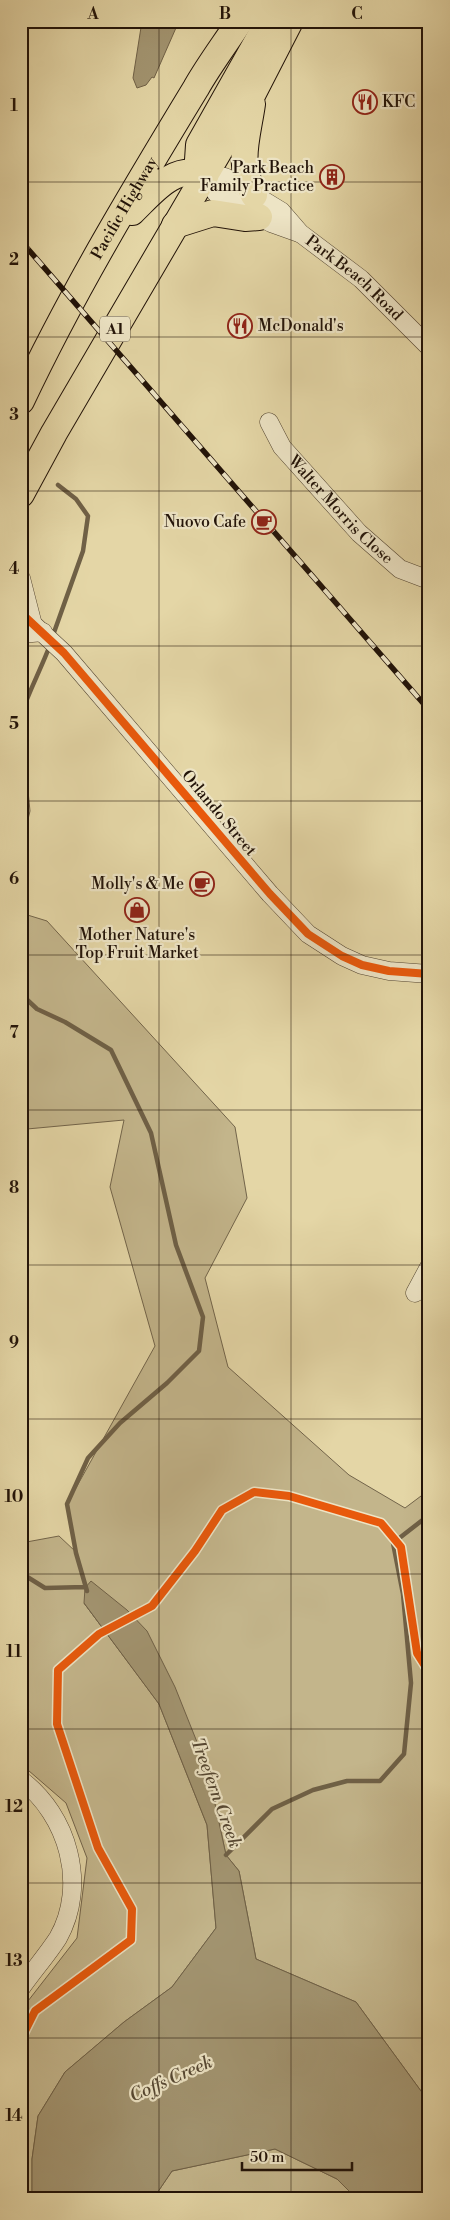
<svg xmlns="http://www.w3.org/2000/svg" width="450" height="2220" viewBox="0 0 450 2220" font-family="'Libre Bodoni',serif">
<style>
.green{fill:#c3b58b;stroke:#72644a}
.water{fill:#a29470;stroke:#6f6046}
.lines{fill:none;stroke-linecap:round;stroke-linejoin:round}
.stream{stroke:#6f6046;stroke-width:4.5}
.minor-casing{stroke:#524430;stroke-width:19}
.highway-casing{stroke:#221308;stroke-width:28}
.minor{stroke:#ede4c5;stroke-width:18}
.highway{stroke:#e4d6a6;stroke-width:26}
.rail-casing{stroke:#221308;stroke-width:5.5}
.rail{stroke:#ede4c5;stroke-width:4;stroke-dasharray:11;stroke-linecap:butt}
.cycleway-casing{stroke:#ede4c5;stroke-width:11}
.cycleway{stroke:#e8590c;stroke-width:8}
.grid{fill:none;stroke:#221308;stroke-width:1;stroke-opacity:0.55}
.labels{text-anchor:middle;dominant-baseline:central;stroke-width:4.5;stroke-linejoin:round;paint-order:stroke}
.shield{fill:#ede4c5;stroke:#5f5241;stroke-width:1}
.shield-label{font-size:15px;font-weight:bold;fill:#221308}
.poi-label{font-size:16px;fill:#221308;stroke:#ede4c5;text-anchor:end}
.street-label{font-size:16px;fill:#221308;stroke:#ede4c5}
.water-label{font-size:18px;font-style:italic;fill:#554732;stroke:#ede4c5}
.neatline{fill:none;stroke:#221308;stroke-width:2}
.grid-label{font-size:16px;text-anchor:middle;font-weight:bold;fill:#221308}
</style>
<rect width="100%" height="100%" fill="#e4d6a6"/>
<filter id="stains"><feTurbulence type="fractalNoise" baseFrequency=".004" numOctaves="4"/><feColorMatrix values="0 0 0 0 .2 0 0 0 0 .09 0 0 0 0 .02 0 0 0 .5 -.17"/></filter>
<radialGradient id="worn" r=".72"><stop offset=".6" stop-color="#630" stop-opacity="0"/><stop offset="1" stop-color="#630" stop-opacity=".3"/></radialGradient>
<!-- green -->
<path class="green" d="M25,761l5,50 -9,37v-84z
M21,913l26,8 188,206 12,71 -42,80 23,89 121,108 56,33 24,-18v612l-73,-100 -100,-43 -17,-88 -13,-16 -19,-88 -123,-164 75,101 48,121 9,103 -44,59 -48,35 -59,50 -27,44 -6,43v40h-11v-189l56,-72 10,-80 -21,-55 -45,-39v-221l38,-7 17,16 -9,-48 88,-158 -45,-159 14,-67 -97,9 -6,-11z
M275,2149l62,30 20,20h-204l19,-28z"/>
<!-- water -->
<path class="water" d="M142,21h37l-25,57 -2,-1 -6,8 -9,3 -4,-10z
M91,1581l36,29 20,21 28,56 32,80 19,88 13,16 17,88 100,43 73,100v97h-72l-20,-20 -62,-30 -103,22 -19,28h-121v-40l6,-43 27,-44 59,-50 48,-35 44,-59 -9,-103 -48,-121 -75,-101 1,-15z"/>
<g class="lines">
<!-- stream -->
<path class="stream" d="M52,638l31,-87 5,-35 -12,-17 -18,-14
M21,715c8,-24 20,-46 29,-70
M21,994l16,15 28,13 46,28 40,83 25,112 27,72 -4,34 -32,32 -47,40 -32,35 -21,46 9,49 11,38
M21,1573l24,15 40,-1
M226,1855l46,-46 41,-19 34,-9h33l24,-27 7,-71 -8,-89 -10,-51 36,-28"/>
<defs>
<g id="minor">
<path id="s1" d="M205,176l20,1 56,34 19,22 61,46 68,68"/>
<path d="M205,176l11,17 55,30 28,10"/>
<path id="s2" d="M269,422l13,25 77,86 41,36 29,11"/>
<path d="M21,578l11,43"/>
<path d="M21,613l43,40 206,241 38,40 34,22 20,9 27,6 40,3"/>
<path d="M21,634l22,-2"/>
<path d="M415,1293l14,-26"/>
<path d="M21,1780c47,35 67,105 37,158 -11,17 -25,33 -37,50"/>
</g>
<g id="highway">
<path d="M252,104c-5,35 -15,58 2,91"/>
<path d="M205,176l-7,-16 1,-15 70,-124"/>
<path d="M132,212c20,-19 43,-50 73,-36"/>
<path d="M175,225l38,-12 32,5 14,-1"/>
<path id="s3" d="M21,401c51,-108 113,-211 175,-313 13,-23 29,-44 44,-67"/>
<path d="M21,494l33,-61 199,-340 37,-72"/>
</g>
</defs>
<!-- minor casing -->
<use href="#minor" class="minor-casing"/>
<!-- highway casing -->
<use href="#highway" class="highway-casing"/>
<!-- minor -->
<use href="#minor" class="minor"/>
<!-- highway -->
<use href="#highway" class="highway"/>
<defs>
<path id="rail" d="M21,241l408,469"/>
</defs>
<!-- rail casing -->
<use href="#rail" class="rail-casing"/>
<!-- rail -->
<use href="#rail" class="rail"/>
<defs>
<path id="cycleway" d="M21,613l43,40 206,241 38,40 34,22 20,9 27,6 40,3
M21,2039l14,-28 96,-71 1,-31 -34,-61 -41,-124 1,-54 41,-36 53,-28 43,-55 27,-41 32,-18 35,4 92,27 20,24 16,106 12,19"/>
</defs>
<!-- cycleway casing -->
<use href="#cycleway" class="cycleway-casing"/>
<!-- cycleway -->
<use href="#cycleway" class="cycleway"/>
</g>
<!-- grid -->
<path class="grid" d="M159,21v2178M291,21v2178M21,182h408M21,337h408M21,491h408M21,646h408M21,801h408M21,955h408M21,1110h408M21,1265h408M21,1419h408M21,1574h408M21,1729h408M21,1883h408M21,2038h408"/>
<!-- icons -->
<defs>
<symbol id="restaurant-ring" viewBox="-11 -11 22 22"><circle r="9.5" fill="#ede4c5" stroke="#8f2418" stroke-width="1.5"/><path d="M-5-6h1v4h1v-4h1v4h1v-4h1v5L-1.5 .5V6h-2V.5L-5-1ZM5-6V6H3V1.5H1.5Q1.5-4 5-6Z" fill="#8f2418"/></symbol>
<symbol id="building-ring" viewBox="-11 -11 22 22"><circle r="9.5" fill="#ede4c5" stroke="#8f2418" stroke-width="1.5"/><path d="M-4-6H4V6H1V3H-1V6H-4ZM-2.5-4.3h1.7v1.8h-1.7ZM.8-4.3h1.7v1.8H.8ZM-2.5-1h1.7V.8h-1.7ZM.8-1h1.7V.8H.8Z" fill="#8f2418"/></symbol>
<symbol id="cafe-ring" viewBox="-11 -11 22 22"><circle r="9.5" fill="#ede4c5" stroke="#8f2418" stroke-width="1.5"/><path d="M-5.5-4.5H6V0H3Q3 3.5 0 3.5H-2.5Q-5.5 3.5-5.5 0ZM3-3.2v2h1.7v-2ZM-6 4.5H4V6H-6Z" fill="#8f2418"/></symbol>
<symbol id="shop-ring" viewBox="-11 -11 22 22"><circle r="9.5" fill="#ede4c5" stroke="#8f2418" stroke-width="1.5"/><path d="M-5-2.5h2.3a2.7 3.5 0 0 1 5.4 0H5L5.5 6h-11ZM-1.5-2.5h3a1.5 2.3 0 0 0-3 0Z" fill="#8f2418"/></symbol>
</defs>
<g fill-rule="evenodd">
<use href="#restaurant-ring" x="351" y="88" width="28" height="28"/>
<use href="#building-ring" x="318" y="163" width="28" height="28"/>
<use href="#restaurant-ring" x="226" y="312" width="28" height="28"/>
<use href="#cafe-ring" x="250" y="508" width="28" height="28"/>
<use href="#cafe-ring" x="188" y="870" width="28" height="28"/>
<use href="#shop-ring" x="123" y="896" width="28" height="28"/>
</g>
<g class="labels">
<!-- shield labels -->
<rect class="shield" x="100" y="316.5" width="30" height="25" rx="4"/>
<g class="shield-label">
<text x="115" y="329">A1</text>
</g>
<!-- poi labels -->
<g class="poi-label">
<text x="382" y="102" text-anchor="start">KFC</text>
<text x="314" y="168">Park Beach<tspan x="314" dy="18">Family Practice</tspan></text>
<text x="258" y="326" text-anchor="start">McDonald's</text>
<text x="246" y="522">Nuovo Cafe</text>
<text x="184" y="884">Molly's &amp; Me</text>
<text x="137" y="935" text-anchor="middle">Mother Nature's<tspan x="137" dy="18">Top Fruit Market</tspan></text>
</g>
<!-- street labels -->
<g class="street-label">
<text stroke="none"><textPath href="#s3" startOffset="219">Pacific Highway</textPath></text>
<text stroke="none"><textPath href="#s1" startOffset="185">Park Beach Road</textPath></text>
<text stroke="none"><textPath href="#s2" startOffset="114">Walter Morris Close</textPath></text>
<text transform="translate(219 813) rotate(50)">Orlando Street</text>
</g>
<!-- water labels -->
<g class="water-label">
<text transform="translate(216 1793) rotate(70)">Treefern Creek</text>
<text transform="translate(171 2079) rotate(-24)">Coffs Creek</text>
</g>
</g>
<!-- margin -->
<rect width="450" height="2220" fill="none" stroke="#e4d6a6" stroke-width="55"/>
<!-- scale -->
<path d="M242 2162v8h110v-8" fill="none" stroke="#221308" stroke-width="2.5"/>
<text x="250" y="2162" font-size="15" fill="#221308" stroke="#ede4c5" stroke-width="4" paint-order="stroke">50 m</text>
<rect x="28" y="28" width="394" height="2164" class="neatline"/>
<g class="grid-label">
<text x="93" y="19">A</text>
<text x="225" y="19">B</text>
<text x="357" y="19">C</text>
<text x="14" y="111">1</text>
<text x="14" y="265">2</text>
<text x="14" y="420">3</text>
<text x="14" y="574">4</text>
<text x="14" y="729">5</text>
<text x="14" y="884">6</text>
<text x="14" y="1038">7</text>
<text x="14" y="1193">8</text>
<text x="14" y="1348">9</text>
<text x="14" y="1502">10</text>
<text x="14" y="1657">11</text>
<text x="14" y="1812">12</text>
<text x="14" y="1966">13</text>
<text x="14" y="2121">14</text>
</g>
<rect width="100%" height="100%" filter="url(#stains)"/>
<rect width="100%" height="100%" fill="url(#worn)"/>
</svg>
